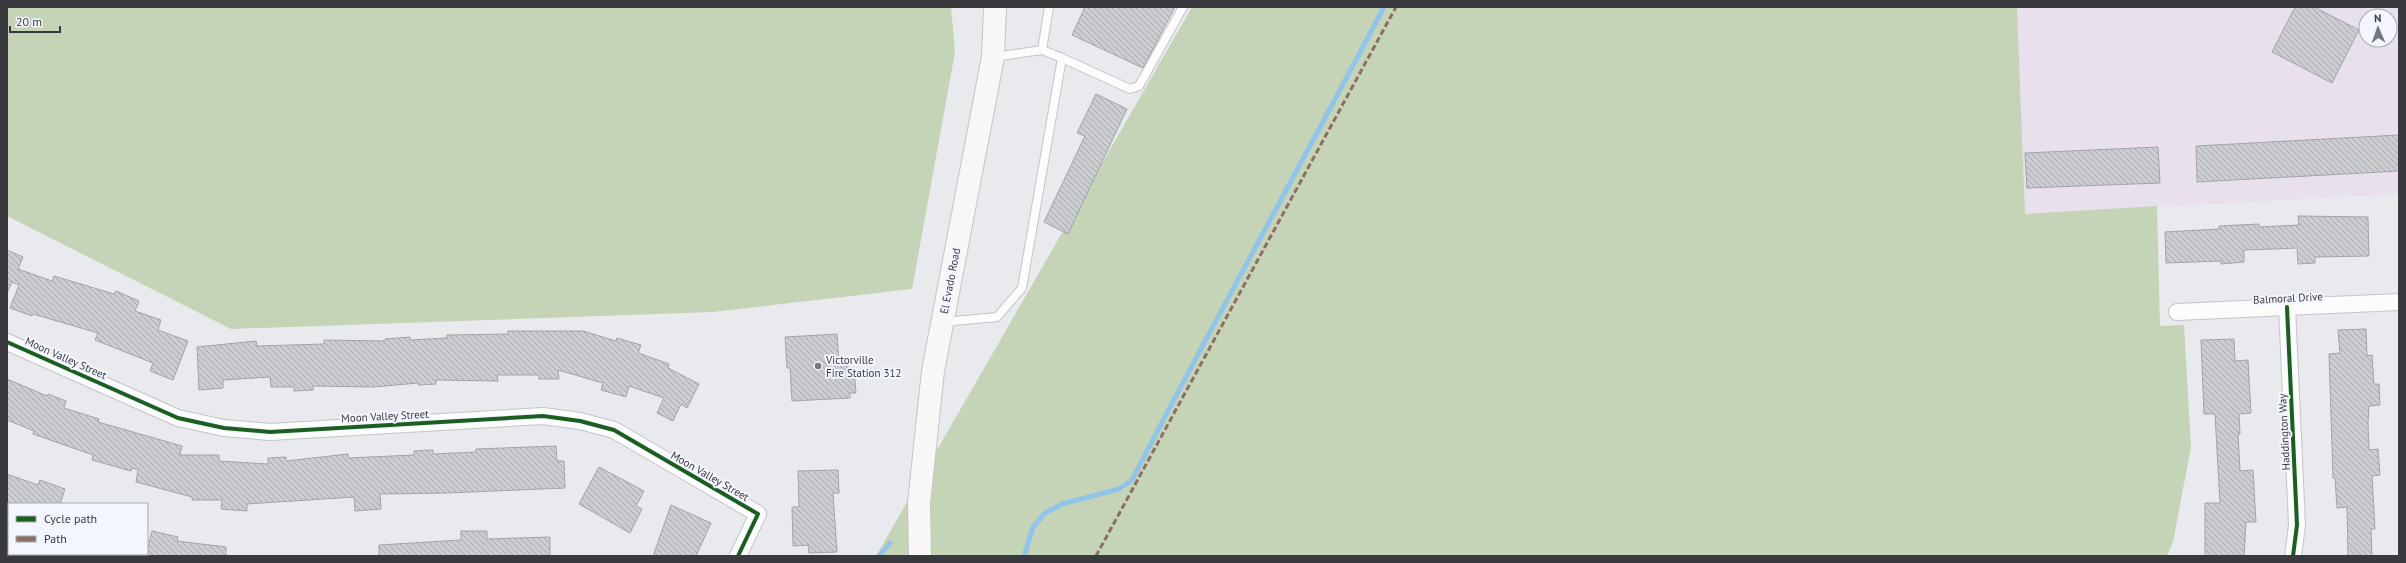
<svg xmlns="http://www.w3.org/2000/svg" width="2406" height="563" viewBox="0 0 2406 563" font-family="'PT Sans',sans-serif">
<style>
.education{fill:#e8e1ed;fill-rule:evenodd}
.green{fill:#c5d4b7}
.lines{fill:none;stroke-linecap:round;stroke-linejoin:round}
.stream{stroke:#92c4e8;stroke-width:5}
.building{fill:url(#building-back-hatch);stroke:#a3a4a8}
.lane-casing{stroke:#c3c5c8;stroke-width:10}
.street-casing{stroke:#c3c5c8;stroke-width:18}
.secondary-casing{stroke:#c3c5c8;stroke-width:24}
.lane{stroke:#fcfcfc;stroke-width:8}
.street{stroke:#fcfcfc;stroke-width:16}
.secondary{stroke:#f8f7f5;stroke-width:22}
.quiet{stroke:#8d6e63;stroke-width:3;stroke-dasharray:6 3;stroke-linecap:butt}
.cycleway-casing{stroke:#f3f6ff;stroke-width:6}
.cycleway{stroke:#1b5e20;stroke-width:4}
.poi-dot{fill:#76787b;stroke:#f3f6ff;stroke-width:1.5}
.labels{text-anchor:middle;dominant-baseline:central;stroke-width:4;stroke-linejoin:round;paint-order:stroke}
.street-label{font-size:11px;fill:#393a3d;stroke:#f3f6ff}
.poi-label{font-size:11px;fill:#393a3d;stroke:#f3f6ff;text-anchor:start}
</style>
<defs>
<pattern id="building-back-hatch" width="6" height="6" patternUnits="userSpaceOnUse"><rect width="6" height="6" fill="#cbcdd0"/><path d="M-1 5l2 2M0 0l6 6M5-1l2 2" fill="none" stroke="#a6a7aa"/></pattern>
</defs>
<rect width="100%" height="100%" fill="#e8eaee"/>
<!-- education -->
<path class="education" d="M2017,7h382v187l-374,20zM2366,16h24v24h-24z"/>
<!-- green -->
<path class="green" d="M7,7h944l4,45 -43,237 -199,23 -482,17 -224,-113z
M1192,7h825l8,207 132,-8 3,120 24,-1 7,122 -18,95 -6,14h-1291z"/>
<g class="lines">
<!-- stream -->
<path class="stream" d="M879,556l11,-13
M1024,556l9,-29 12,-14 17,-9 57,-15 13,-9c82,-159 169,-315 252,-473"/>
</g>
<!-- building -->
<path class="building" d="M1085,7h90l-32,61 -71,-33z
M2295,7h19l45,23 -27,53 -60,-31z
M1096,94l31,15 -59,125 -24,-12 41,-86 -8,-3z
M2399,135v36l-202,11 -1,-36z
M2158,147l2,36 -133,5 -2,-35z
M2298,216l70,1 1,39 -54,1v6l-17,1 -1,-16 -22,1 -31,1v12l-23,2v-3l-55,2 -1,-31 54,-3v-3l40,-2v3l40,-2z
M7,250l16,7 -5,12 34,12 2,-5 60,18 2,-3 23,10 -4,10 26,9 -3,10 30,11 -15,39 -23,-9 3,-8 -58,-23 3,-7 -65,-19 -1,2 -22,-8 9,-23 -7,-3 -5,11z
M2366,329l1,27 5,-1 2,29h5l1,21 -11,1 -1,17 1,27 9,-1 2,26 -8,1 3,53h-4l1,27h-24l-1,-49 -10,1 -2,-30h-2l-4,-124 11,-1 -2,-23z
M508,331h75l33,10 1,-3 24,7 -3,8 31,11 -1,4 31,16 -12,24 -6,-4 -8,17 -16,-8 7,-15 -35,-12 -3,11 -25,-7 2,-7 -45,-13 1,9h-20v-4h-42l1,6 -62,-1v4l-18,1v-2l-44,4 -61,-1v4l-19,1v-4h-23l-1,-10 -47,3v8l-24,2 -2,-43 59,-6 1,5 67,-2v-4l61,1v-2l25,-2v3l37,-2v-3l61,-1z
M837,334l2,30 9,-1v6l6,-1 2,25h-6v5l-58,3 -2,-33h-3l-2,-31z
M2234,339l1,22 13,-1 3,53 -12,1 1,20h-2l2,37 13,-1 3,52h-10l-2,34h-39v-53h15l-5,-89h-11l-3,-74z
M7,379l40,17 1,-2 18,7 -2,7 35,11 -1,3 84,24 -2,9h39v6l49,3v-6l18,-1v4l62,-7v4l66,-3v-4l19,-1v4l43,-2v-3l80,-3 1,15h7l1,27 -118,5 -67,1 1,15 -26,2 -1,-14 -107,7v7l-26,-2 1,-9h-30v-3l-56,-15 2,-12 -6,-2 -1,3 -39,-11 1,-5 -60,-21 1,-3 -27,-11z
M599,467l45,24 -8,15 6,3 -12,24 -51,-29z
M838,470l1,23h-6l4,59 -28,1 -1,-8 -15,1 -1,-39h7l-1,-36z
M7,474l31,11 2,-5 25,9 -5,15h-53z
M671,505l40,18 -15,33h-43z
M152,531l26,6 -1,4 49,6v9h-80z
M461,531h26v8l63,-2v19h-171v-11l82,-5z"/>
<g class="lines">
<defs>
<path id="lane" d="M1042,50l7,-43
M1062,58l68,31 9,-3 44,-79
M943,322l54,-5 25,-29 40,-230 -20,-8 -48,7"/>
<path id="street" d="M2287,307l10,218 -4,31
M2177,312l222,-10
M7,342l171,76 46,10 46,4 273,-16 37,5 34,9 144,84 -20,42"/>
<path id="secondary" d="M920,556l-1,-53 14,-132 60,-314 2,-50"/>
</defs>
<!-- lane casing -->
<use href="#lane" class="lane-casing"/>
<!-- street casing -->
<use href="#street" class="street-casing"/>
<!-- secondary casing -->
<use href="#secondary" class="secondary-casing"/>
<!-- lane -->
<use href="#lane" class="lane"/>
<!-- street -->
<use href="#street" class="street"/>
<!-- secondary -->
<use href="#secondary" class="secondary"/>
<!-- quiet -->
<path class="quiet" d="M1096,556l300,-549"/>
<defs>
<path id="cycleway" d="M2287,307l10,218 -4,31
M7,342l171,76 46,10 46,4 273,-16 37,5 34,9 144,84 -20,42"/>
</defs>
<!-- cycleway casing -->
<use href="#cycleway" class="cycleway-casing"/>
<!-- cycleway -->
<use href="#cycleway" class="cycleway"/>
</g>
<!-- markers -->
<circle class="poi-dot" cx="818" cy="366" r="4"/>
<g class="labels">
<!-- street labels -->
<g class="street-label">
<text transform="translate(950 281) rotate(-79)">El Evado Road</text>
<text transform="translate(2288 298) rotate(-3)">Balmoral Drive</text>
<text transform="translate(66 358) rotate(24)">Moon Valley Street</text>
<text transform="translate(385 416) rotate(-3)">Moon Valley Street</text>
<text transform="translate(2284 432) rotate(-93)">Haddington Way</text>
<text transform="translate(710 476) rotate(30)">Moon Valley Street</text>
</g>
<!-- poi labels -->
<g class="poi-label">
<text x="826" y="360">Victorville<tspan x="826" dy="13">Fire Station 312</tspan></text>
</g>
</g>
<!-- border -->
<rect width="2406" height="563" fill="none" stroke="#393a3d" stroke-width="16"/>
<!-- legend -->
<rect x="8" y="503" width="140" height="52" fill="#f3f6ff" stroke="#a9abb1"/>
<rect x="16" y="516" width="20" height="6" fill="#1b5e20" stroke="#a9abb1"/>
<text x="44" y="523" font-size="12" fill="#393a3d">Cycle path</text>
<rect x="16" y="536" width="20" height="6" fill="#8d6e63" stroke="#a9abb1"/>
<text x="44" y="543" font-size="12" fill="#393a3d">Path</text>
<!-- north arrow -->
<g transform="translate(2378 28) rotate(358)"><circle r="19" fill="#f3f6ff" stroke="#a9abb1"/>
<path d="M0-3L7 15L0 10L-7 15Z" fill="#76787b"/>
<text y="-6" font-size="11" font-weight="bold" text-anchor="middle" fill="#393a3d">N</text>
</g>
<!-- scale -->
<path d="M10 26v6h50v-6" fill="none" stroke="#393a3d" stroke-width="2"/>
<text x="16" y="26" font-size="12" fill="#393a3d" stroke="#f3f6ff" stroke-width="3" paint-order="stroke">20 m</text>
</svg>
